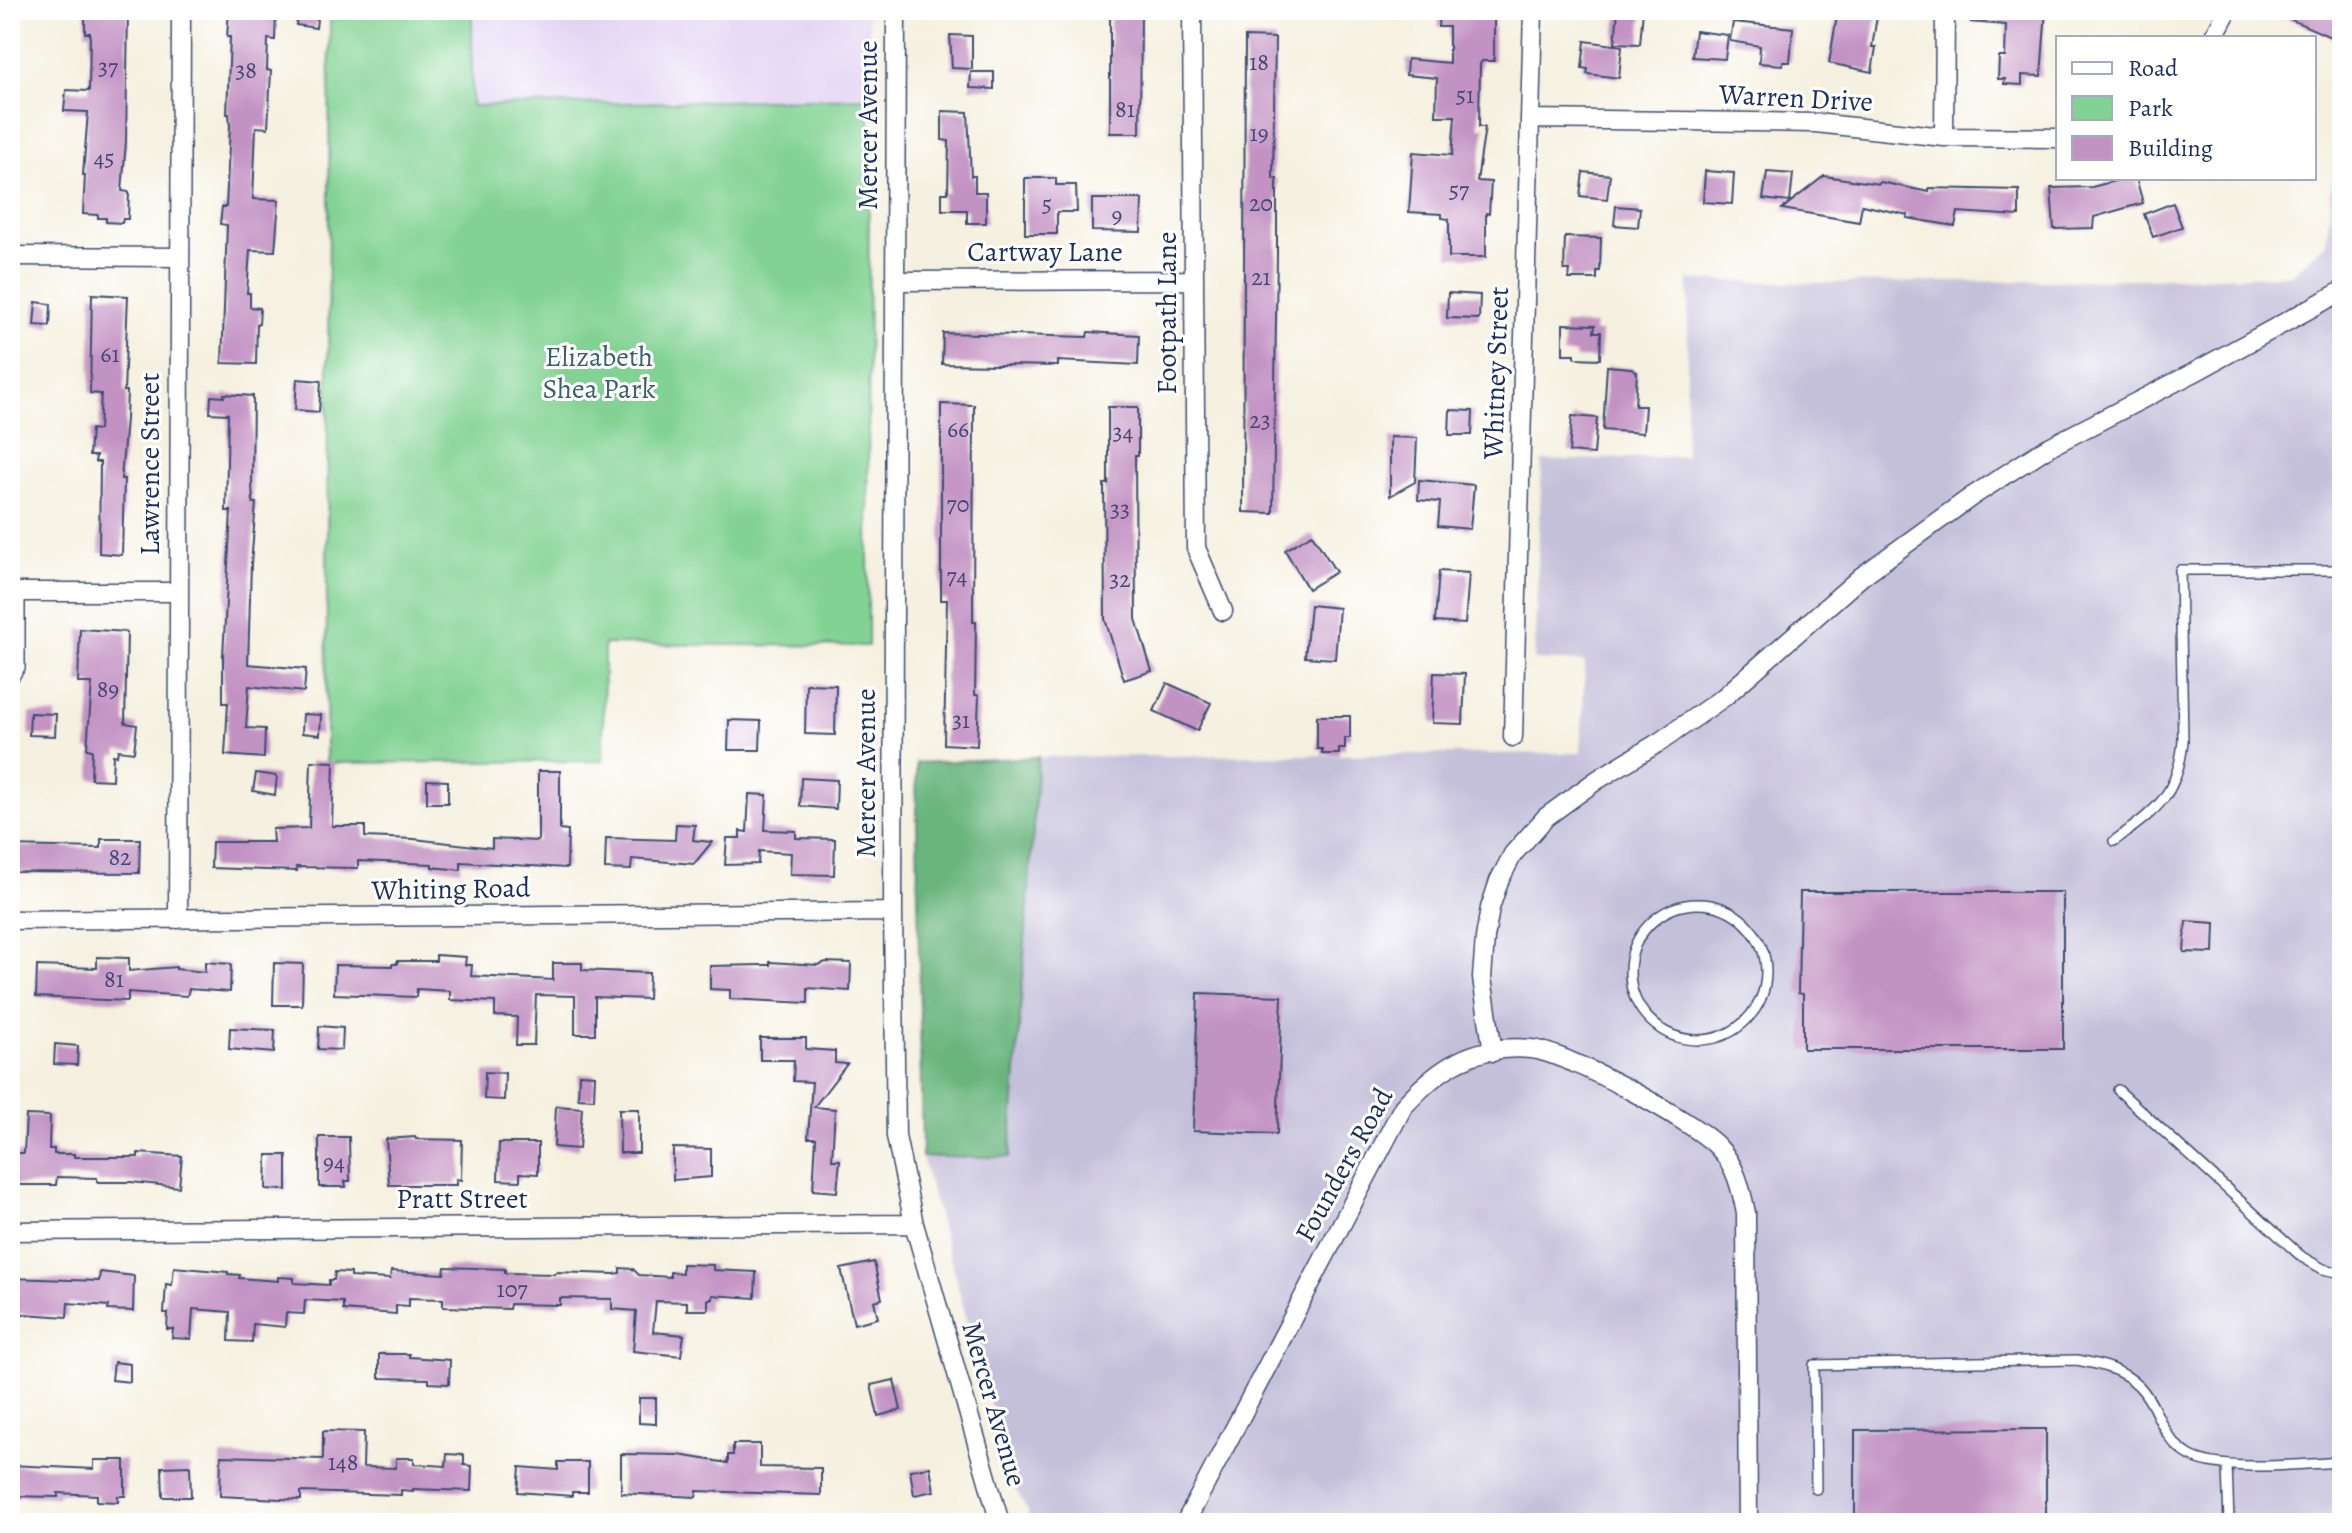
<svg xmlns="http://www.w3.org/2000/svg" width="2352" height="1533" viewBox="0 0 2352 1533" font-family="Alegreya,serif">
<style>
.built{fill:#e2d4f3}
.industrial{fill:#c5c0da}
.green{fill:#82d393;stroke:#4e8178;stroke-width:2}
.forest{fill:#69b57d;stroke:#42726e;stroke-width:2}
.building{fill:#c292c3}
.lines{fill:none;stroke-linecap:round;stroke-linejoin:round}
.lane-casing{stroke:#3c4c71;stroke-width:12}
.street-casing{stroke:#3c4c71;stroke-width:21}
.lane{stroke:#fff;stroke-width:9}
.street{stroke:#fff;stroke-width:18}
.labels{text-anchor:middle;dominant-baseline:central;stroke-width:6;stroke-linejoin:round;paint-order:stroke}
.number-label{font-size:24px;fill:#454877}
.street-label{font-size:28px;fill:#1b2f5e;stroke:#fff}
.park-label{font-size:28px;fill:#3a606e;stroke:#fff}
</style>
<rect width="100%" height="100%" fill="#fff"/>
<filter id="ink" filterUnits="userSpaceOnUse"><feTurbulence type="fractalNoise" baseFrequency=".0125" numOctaves="2"/><feDisplacementMap in="SourceGraphic" scale="16" xChannelSelector="R" yChannelSelector="G"/><feConvolveMatrix kernelMatrix="1 2 1 2 8 2 1 2 1" color-interpolation-filters="sRGB"/></filter>
<filter id="wash" filterUnits="userSpaceOnUse"><feTurbulence type="fractalNoise" baseFrequency=".006" numOctaves="4" result="noise"/><feDisplacementMap in="SourceGraphic" scale="32" xChannelSelector="R" yChannelSelector="G"/><feGaussianBlur stdDeviation="1.8" result="paint"/><feColorMatrix in="noise" values="0 0 0 0 0 0 0 0 0 0 0 0 0 0 0 0 0 1.4 0 .05"/><feComposite in="paint" operator="in"/></filter>
<g filter="url(#wash)">
<rect width="100%" height="100%" fill="#f5f0df"/>
<!-- built -->
<path class="built" d="M472,10h397v88l-398,8z"/>
<!-- industrial -->
<path class="industrial" d="M2339,93h3v1430h-1309l-22,-44 -89,-322 88,-1 28,-399 543,-4 4,-91 -51,-2 8,-199 143,-5 4,-176 122,3 241,-2 239,-6 36,-33z"/>
<!-- green -->
<path class="green" d="M330,10h142v96l397,-8 -1,548 -264,-2 -1,117 -277,2z"/>
<!-- forest -->
<path class="forest" d="M1038,757l-28,400h-88l-6,-394z"/>
<g id="blocks">
<!-- building -->
<path class="building" d="M85,10h43l-2,131 -4,50 7,1 -1,27h-5l-1,4 -16,-1v-4h-8v-3l-15,-1 2,-39h-2l5,-63 -24,-1 2,-21 23,1 1,-58h-5z
M229,10l47,1 -1,29 -7,-1 -1,31 4,1 -3,57 -12,-1 -3,72 26,1 -4,51 -25,-1 -3,43h3v14l10,1 -1,16h-2l-1,40 -34,-1 5,-138 -7,-1 2,-17h4l4,-81 -1,-12h-2l3,-77h-3z
M298,10h20l-2,18 -20,-3z
M1439,10h55v51h-12l-2,3 -1,63h6l-8,54 14,1 -2,32 -3,-1v44h-37v-38l-7,-1v-4l-33,-2 4,-60 39,3 3,-39h-19l1,-38 -31,-3 1,-16 42,4v-36h-11z
M1618,10h25l-3,34 -25,-1z
M1838,10h40l-6,37h4l-4,25 -43,-9z
M1972,10h74l-5,66 -19,-1v10l-18,-1 1,-5h-7l1,-22h6l1,-32 -35,-3z
M2269,10h73v32z
M1110,12h31l-1,121h-30z
M1733,22l60,6 -3,34h-7l-1,3 -23,-2 1,-17 -30,-5z
M1695,31l33,4 -3,24 -33,-2z
M950,35l22,1v33l-20,-1z
M1245,37l30,1 -2,141h4v75l-4,259 -30,-1z
M1585,41l37,5 -3,32 -32,-4 1,-5 -6,-1z
M971,72h23v17l-24,-1z
M942,111l26,1 3,64h4v16h11v31h-19v-13h-25v-17h6l1,-52 -7,-1z
M1705,171l29,2 -2,31 -29,-2z
M1583,172l27,3 -3,24 -27,-3z
M1767,172l26,2 -3,28 -27,-3z
M1824,176l55,8 1,-2 49,10v-4l90,2v26l-61,-4 -3,14 -48,-8 1,-3 -46,-10 -3,17 -77,-13z
M1025,178h31v7h20l1,27h-20v22h-32z
M2126,178h10l7,25 -49,14 -1,11 -39,1 -3,-41 41,-1z
M1092,199h50l-1,33 -49,-1z
M2173,203l9,24 -29,10 -9,-23z
M1616,206l24,2 -2,19 -24,-2z
M1565,237l36,1 -1,33h-3v8h-28l1,-9h-6z
M1448,293l32,2 -1,24 -32,-1z
M92,294l36,2 -4,95h3l-1,28 -5,60h3l-2,76 -23,-2 1,-91h-5l1,-6h-7l2,-27 8,1 2,-36 -11,-1z
M36,302l15,2 -1,22 -16,-1z
M1563,324l32,1 -1,7h7l-1,27 -25,-1v-4h-12z
M1088,332l51,3 -1,30 -80,-4v5l-116,-2 1,-31 144,4z
M1607,366l24,2 6,4 -2,34h10l-2,27 -40,-3z
M297,379l24,2 -2,31 -24,-2z
M224,394l29,2 -1,88 1,19h3l-5,61 -3,100 58,5 -2,23 -55,-6 -3,42 19,1 -1,29 -39,-3 3,-52h-5v-47l8,-145h-5l2,-97 -18,-1 1,-17 13,1z
M941,404l33,1 -1,217h3l-1,73h4l-2,51 -33,-2 3,-144h-6z
M1108,407h30v49h-3l1,163 16,52 -28,9 -19,-61 -1,-135h4z
M1450,410l23,1 -1,24h-23z
M1572,416l25,2 -3,36 -25,-2z
M1390,437l27,1 -2,44 -25,14z
M1419,480l55,5 -4,44 -32,-3 2,-24 -22,-2z
M1312,534l24,38 -28,17 -23,-39z
M1439,571l30,2 -4,51 -30,-2z
M1310,605l29,3 -4,51 -30,-2z
M80,629l47,3 -2,91 12,2 -3,27 -16,-2 -1,6 -4,-1 -1,25 -21,-1 1,-29 -5,-1 5,-66h-14z
M1434,673l31,1 -2,50 -31,-1z
M1167,683l44,20 -14,28 -43,-20z
M806,684l30,1 -1,50 -30,-1z
M30,713l26,1 -1,22 -26,-1z
M303,714l18,1 -1,20 -18,-2z
M1317,716h33v22h-5v11h-6v5h-17v-5h-5z
M729,720l32,1 -1,29h-32z
M311,761l23,1 -2,64h33v11l49,2 78,9v-9l46,2v-70h22v59l8,1 -1,37 -106,-6v8l-29,-3v-3l-74,-3v7l-62,-1 1,4 -86,-3 1,-26h61l-1,-13 37,-1z
M256,773l21,3 -2,19 -22,-4z
M801,778l36,2 -1,29 -36,-3z
M427,780l21,1v22h-21z
M749,794l18,1 -2,35 31,1v7l39,1 -1,36 -44,-1 1,-21 -32,-2 -1,13 -33,1 2,-27h13v-7l7,1z
M676,824l19,1 -2,15 19,2 -18,22 -62,-5 -1,11 -26,-1 1,-31 69,2z
M101,839h39l-1,34 -129,-1v-26l91,2z
M1800,892h263v157h-260v-55l-5,-1z
M2186,921l29,2 -1,30 -30,-1z
M436,955l30,2 -1,8h7l-1,11 82,4v-17h29v7l67,3 -1,26 -53,-2v37h-20v-38l-39,-1 -2,50h-18l1,-28 -22,-1v-14l-45,-2v-9l-33,-2 -1,8 -82,-3 1,-29 57,1v-2h5v-3h39z
M97,957l32,1v13l47,-4v2l29,3v-10l26,2 -1,28 -41,-3 -2,7 -59,-4v9l-92,-4 1,-31 60,2z
M770,962l48,3 8,-3 25,1 -1,28 -42,-3v15l-78,-4v-9l-20,-1v-23l52,-1h8z
M274,963l29,1 -1,41h-29z
M1198,993l84,3 -5,138 -84,-3z
M319,1026l24,2 -1,22 -24,-1z
M230,1028l45,2 -1,23 -45,-4z
M760,1038h46v11l29,2v12l12,1 -33,43 21,2 -3,51h8l-3,32 -24,-2 3,-52h-8l4,-56 -19,-1 1,-21h-34z
M55,1044l23,2 -1,19 -23,-1z
M485,1072l20,1 -1,27 -20,-1z
M579,1074l16,1 -1,24 -16,-1z
M556,1106l26,2 -3,41 -25,-2z
M619,1109h20v44h-19z
M26,1115l24,1 -1,33h5v5h20v3h64v-4l44,3 -3,31 -48,-5h-34v-4l-40,-1 -1,8h-46v-32h14z
M319,1137h30l1,44h-5l1,6h-27z
M415,1137l1,2 46,1 -1,40 -5,-1v6h-67l-3,-46z
M499,1143h39v31l-18,-1v8l-22,-1z
M673,1148l38,1v28l-38,3z
M267,1155h20v35l-21,-1z
M874,1262l8,37 -8,2 4,17 -24,6 -13,-55z
M682,1264l31,1v5l43,2 -1,26 -43,-3v4h-4v11h-21v-8l-31,-1 -3,31 31,3 -3,21 -48,-5 3,-40 -24,-2v-10l-52,-1v7l-50,-1 -1,5 -66,-2v-8l-34,-1v8l-13,-1v9l-53,-4v-8l-38,-2 -1,14 -18,-1 -1,14 -32,-3 -1,18 -23,-1 1,-29 -37,-3 -2,30 -19,-1 1,-9h-6l1,-16h-4l2,-29 6,1 2,-18 54,5v2l12,1 -1,3 39,3v-4l16,1v5l35,2v-5h5l1,-8 16,1v4l39,2 1,-8 53,3 1,-7 60,2v4l50,1 1,-2 58,2 6,-1v-5l13,1 6,6 31,2v-5l12,1z
M100,1272l34,4 -1,35 -25,-1 1,-4 -41,-3 -1,14 -57,-4v-35l89,3z
M379,1354h30v3l41,3 -1,24 -20,-1v-4l-50,-1z
M114,1362l16,2v18l-18,-2z
M894,1380l7,30 -23,6 -7,-31z
M639,1398h17v26l-17,-1z
M2046,1429v94h-191v-93z
M323,1431l41,1 -1,35 33,1v-10h18v6l32,2 1,-12 17,1v10l8,1 -1,25 -58,-2v2l-12,-1v5l-100,-3v8l-81,-4 1,-40 102,3z
M733,1444h27v23l61,1v27l-124,-4 -1,6 -75,-4v-39l58,1 49,8v-8h5z
M94,1460h31v36h-7v6l-21,-1v-6l-39,-2v4l-48,-1v-31l84,4z
M558,1462h30v30h-16v4l-54,-4 2,-25 38,3z
M190,1466l1,31h-28l-1,-30z
M930,1467l4,24 -20,4 -4,-25z"/>
</g>
</g>
<g filter="url(#ink)">
<use href="#blocks" fill-opacity="0" stroke="#3c4c71" stroke-width="2"/>
<g class="lines">
<defs>
<path id="lane" d="M10,683l10,-15v-76
M2114,841c42,-31 64,-45 69,-100l-3,-171h162
M1630 972a68 68 0 1 1 136 0a68 68 0 1 1-136 0Z
M2118,1090l184,167 21,12 19,4
M2227,1465l2,58
M1816,1489l-2,-124 263,-5c22,4 45,9 62,26 22,23 19,50 50,69 30,18 116,9 153,7"/>
<path id="street" d="M896,10l-3,902 3,224 18,88 86,299
M1192,10l4,538 27,63
M2213,38l15,-28
M1531,119l285,4 128,14 114,1
M1944,137l1,-127
M10,256l170,1
M896,281l298,-1
M10,592h167
M1513,737l20,-727
M178,919l3,-909
M10,920l883,-8
M1493,1052l-11,-74 3,-40 5,-30 9,-27 14,-27 33,-37 51,-37 64,-39 63,-44 138,-121 109,-79 74,-48 148,-76 149,-82
M10,1231l904,-7
M1185,1523l218,-416c36,-40 71,-63 128,-58 35,3 163,72 187,98 18,18 23,42 28,66l2,310"/>
</defs>
<!-- lane casing -->
<use href="#lane" class="lane-casing"/>
<!-- street casing -->
<use href="#street" class="street-casing"/>
<!-- lane -->
<use href="#lane" class="lane"/>
<!-- street -->
<use href="#street" class="street"/>
</g>
</g>
<g class="labels">
<!-- number labels -->
<g class="number-label">
<text x="1259" y="62">18</text>
<text x="108" y="67">37</text>
<text x="246" y="70">38</text>
<text x="1465" y="95">51</text>
<text x="1125" y="109">81</text>
<text x="1259" y="133">19</text>
<text x="104" y="158">45</text>
<text x="1459" y="190">57</text>
<text x="1261" y="203">20</text>
<text x="1047" y="204">5</text>
<text x="1117" y="215">9</text>
<text x="1261" y="277">21</text>
<text x="110" y="354">61</text>
<text x="1260" y="420">23</text>
<text x="958" y="429">66</text>
<text x="1123" y="432">34</text>
<text x="958" y="504">70</text>
<text x="1120" y="509">33</text>
<text x="957" y="576">74</text>
<text x="1120" y="579">32</text>
<text x="108" y="689">89</text>
<text x="961" y="720">31</text>
<text x="120" y="857">82</text>
<text x="114" y="979">81</text>
<text x="334" y="1162">94</text>
<text x="512" y="1289">107</text>
<text x="343" y="1462">148</text>
</g>
<!-- street labels -->
<g class="street-label">
<text transform="translate(1796 98) rotate(3)">Warren Drive</text>
<text transform="translate(868 125) rotate(-90)">Mercer Avenue</text>
<text x="1045" y="252">Cartway Lane</text>
<text transform="translate(1167 313) rotate(-90)">Footpath Lane</text>
<text transform="translate(1496 373) rotate(-88)">Whitney Street</text>
<text transform="translate(150 464) rotate(-90)">Lawrence Street</text>
<text transform="translate(866 773) rotate(-90)">Mercer Avenue</text>
<text transform="translate(451 889) rotate(-1)">Whiting Road</text>
<text transform="translate(1344 1165) rotate(-61)">Founders Road</text>
<text x="462" y="1199">Pratt Street</text>
<text transform="translate(994 1404) rotate(74)">Mercer Avenue</text>
</g>
<!-- park labels -->
<g class="park-label">
<text x="599" y="357">Elizabeth<tspan x="599" dy="32">Shea Park</tspan></text>
</g>
</g>
<!-- margin -->
<rect width="2352" height="1533" fill="none" stroke="#fff" stroke-width="40"/>
<!-- legend -->
<rect x="2056" y="36" width="260" height="144" fill="#ffffff" stroke="#a4acbf" stroke-width="2"/>
<rect x="2072" y="62" width="40" height="12" fill="#ffffff" stroke="#a4acbf" stroke-width="2"/>
<text x="2128" y="76" font-size="24" fill="#1b2f5e">Road</text>
<rect x="2072" y="96" width="40" height="24" fill="#82d393" stroke="#a4acbf" stroke-width="2"/>
<text x="2128" y="116" font-size="24" fill="#1b2f5e">Park</text>
<rect x="2072" y="136" width="40" height="24" fill="#c292c3" stroke="#a4acbf" stroke-width="2"/>
<text x="2128" y="156" font-size="24" fill="#1b2f5e">Building</text>
</svg>
